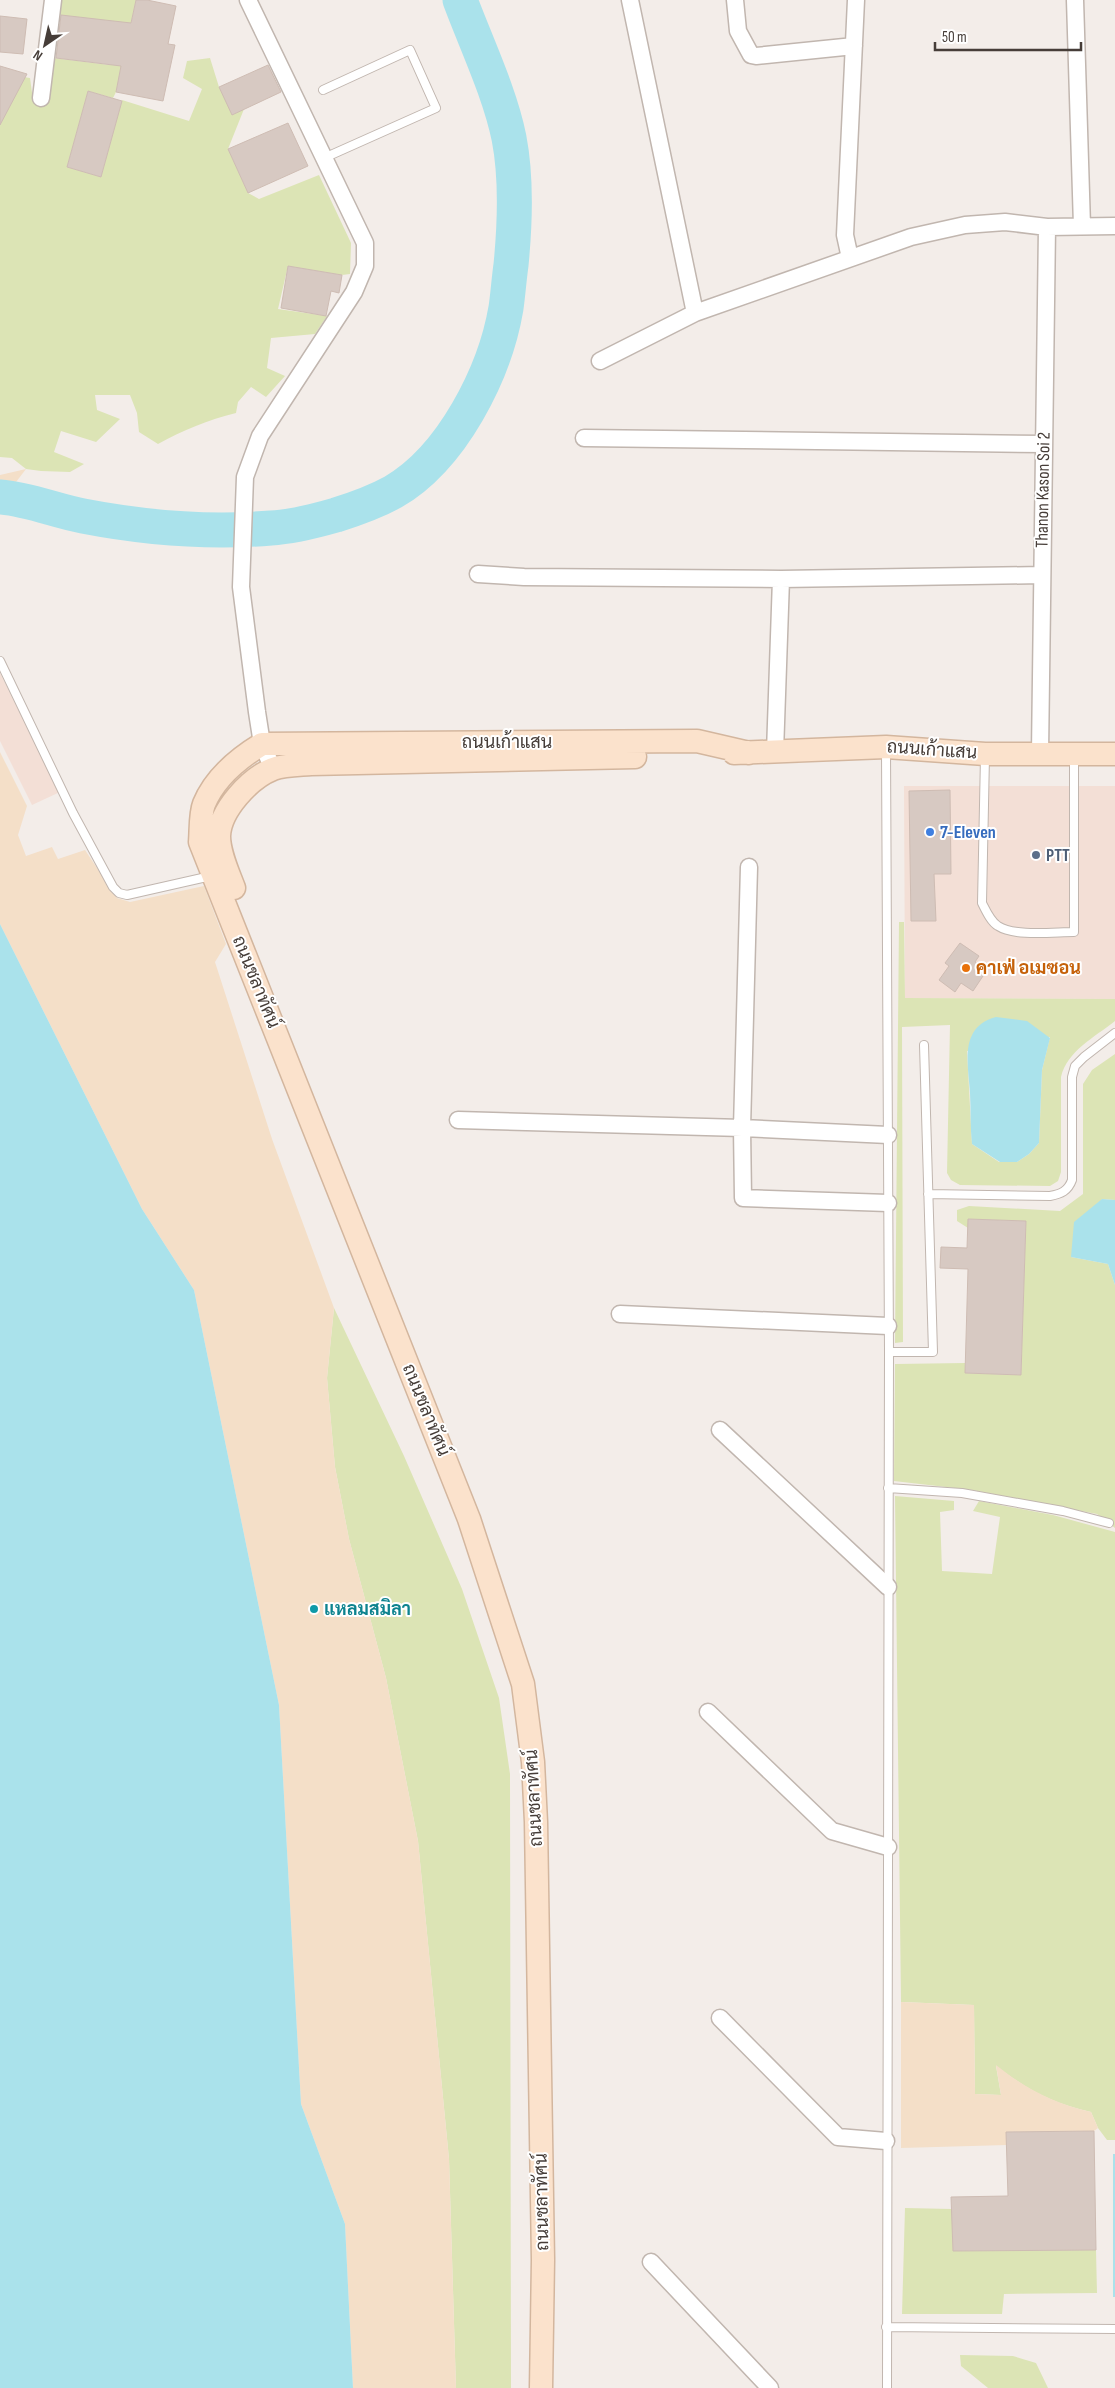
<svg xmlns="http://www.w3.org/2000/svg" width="1115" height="2388" viewBox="0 0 1115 2388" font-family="'Sofia Sans Condensed',Sarabun,sans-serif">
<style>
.commercial{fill:#f3dfd6}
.green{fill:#dce4b5;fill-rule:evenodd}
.sand{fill:#f4dfc8}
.water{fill:#aae2eb}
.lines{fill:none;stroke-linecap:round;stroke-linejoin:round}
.river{stroke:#aae2eb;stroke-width:35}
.building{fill:#d7c9c2;stroke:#cebcb3}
.service-casing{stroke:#c1b6af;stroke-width:10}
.minor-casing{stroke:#c1b6af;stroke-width:19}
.secondary-casing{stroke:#d3b69e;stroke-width:25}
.service{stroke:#fff;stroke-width:8}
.minor{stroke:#fff;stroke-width:16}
.secondary{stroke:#fbe2cc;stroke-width:22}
.shop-dot{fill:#3f7fe0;stroke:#fff;stroke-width:2}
.service-dot{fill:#5c6f8a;stroke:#fff;stroke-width:2}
.food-dot{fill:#e8710a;stroke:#fff;stroke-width:2}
.culture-dot{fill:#0f9aa8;stroke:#fff;stroke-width:2}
.labels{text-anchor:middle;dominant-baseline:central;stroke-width:4;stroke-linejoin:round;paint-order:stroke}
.street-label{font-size:18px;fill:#463d38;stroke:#fff}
.shop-label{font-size:18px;font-weight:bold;fill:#366cbe;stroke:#fff;text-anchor:start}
.service-label{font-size:18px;font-weight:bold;fill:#4e5e75;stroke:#fff;text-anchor:start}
.food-label{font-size:18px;font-weight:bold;fill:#c56008;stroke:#fff;text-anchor:start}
.culture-label{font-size:18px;font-weight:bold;fill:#0d838f;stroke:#fff;text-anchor:start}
</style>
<rect width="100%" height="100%" fill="#f3ede9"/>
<!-- commercial -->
<path class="commercial" d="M0,673l60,119 -28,13 -32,-64z
M904,786h211v213l-210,-1z"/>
<!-- green -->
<path class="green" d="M60,0h76l-20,92 -3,6 -25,-7 -21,76 34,10 21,-77 67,21 13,-32 -19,-11 4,-17 23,-3 9,29 25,22 -16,40 20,44 11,6 60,-24 32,68 -1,31 -8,1 -54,-9 -10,43 49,7 -12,18 -44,4 -4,30 18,8 -19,21 -15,-10 -13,15 -2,11c-28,7 -53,17 -78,31l-19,-12 -2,-19 -7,-18h-35l2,15 23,9 -24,23 -35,-11 -7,21 30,12 -14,8 -29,-1 -15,-2 -14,-11 -12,-1v-332l4,-51 26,4 3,22 15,2 6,-44 56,7 5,-43 -56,-7z
M899,922h5l1,76 210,1v22c-20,16 -48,30 -54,56v95l-3,9 -8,5 -90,-1 -9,-5 -4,-7 3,-148 -48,2 1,315 -8,1zM1050,1037l-8,33 -3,73 -10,11 -12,8h-18l-27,-18 -5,-93z
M1115,1054v146l-13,-1 -31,58 37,7 7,21v243l-18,-14 -125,-24 -78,-9 1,-117 70,-1v10l56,2 5,-154 -58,-2v9l-11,-7v-11l12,-4 91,5 23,-17v-110l9,-14z
M334,1308l70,148 58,133 37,109 11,76 1,614h-55l-7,-229 -31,-318 -32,-163 -37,-139 -14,-72 -8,-89z
M895,1496l59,5v9l-14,2 2,59 50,3 8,-57 -27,-6 6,-10 74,14 62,17v608h-8l-9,-12 -7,-16c-39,-9 -63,-22 -95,-46l5,29 -26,-1 -1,-89 -73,-3z
M905,2208l47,1 1,42 143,-1 1,43 -93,1 -2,20h-100z
M960,2355l53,1 23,7 12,25h-60l-27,-22z"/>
<!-- sand -->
<path class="sand" d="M26,469l-26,34v-28z
M0,752l27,54 -9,29 8,21 26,-9 6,12 27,-9 32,48 13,4 74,-16 22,58 -11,18 57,177 62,169 -7,70 8,89 14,72 37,139 32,163 31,318 7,229h-103l-8,-164 -44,-120 -22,-399 -85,-415 -52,-81 -142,-285z
M901,2002l73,3 1,89 26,1 -5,-30c30,24 57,38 95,47l7,16 -4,3 -87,1v13l-106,3z"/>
<!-- water -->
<path class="water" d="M0,924l142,285 52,81 85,415 22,399 44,120 8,164h-353z
M996,1017l31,4 23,17 -8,32 -3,73 -10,11 -12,8h-17l-28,-18c-2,-17 -1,-34 -2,-51 -2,-30 -11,-66 26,-76z
M1102,1199l13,1v85l-7,-21 -37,-7 3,-35z
M1113,2154h2v143h-2z"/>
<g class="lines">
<!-- river -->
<path class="river" d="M0,497c28,2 56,14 83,19 62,12 125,17 188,12 22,-1 44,-7 65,-13 19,-6 39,-13 57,-23 59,-34 102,-119 113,-184 2,-14 3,-29 5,-43 4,-41 6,-86 -2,-127 -9,-45 -33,-95 -49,-138"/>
</g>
<!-- building -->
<path class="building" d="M136,0h11l29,6 -8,38 7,1 -12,56 -47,-9 5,-26 -65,-8 5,-43 70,8z
M0,16l27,3 -4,35 -23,-2z
M268,65l13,27 -49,23 -13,-28z
M0,66l27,8 -27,51z
M88,91l34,10 -21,76 -34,-10z
M288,123l20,43 -60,27 -20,-44z
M288,266l54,9 -3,18 -8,-2 -5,25 -45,-8z
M950,790l1,84h-17l2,47h-25l-2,-130z
M960,943l19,13 -4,6 12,8 -14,21 -12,-8 -6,9 -16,-12 10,-14 -4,-3z
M968,1219l58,2 -5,154 -56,-2 3,-104 -28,-1 1,-21 26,1z
M1094,2131l2,119 -143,1 -2,-54 57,-1 -2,-64z"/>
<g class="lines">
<defs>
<path id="service" d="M323,90l87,-40 26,58 -112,50
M0,661l73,152 40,74 6,6 8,2 84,-19
M886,750l3,602 -2,1036
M985,756l-3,147c4,8 9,19 16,23 17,11 56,6 76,6v-177
M928,1194l122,2c11,-2 18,-5 22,-16v-103l3,-11 9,-9 31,-24
M889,1352h44l-9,-307
M888,1488l74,5 101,18 46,12
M886,2327l229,2"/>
<path id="minor" d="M248,0l117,243v23l-11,26 -94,144 -15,41 -4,110 16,125 5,32 11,25
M630,0l65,313
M735,0l3,31 13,24 5,1 98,-10
M1075,0l7,226
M41,98l12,-98
M850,258l-5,-23 11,-235
M600,361l95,-48 216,-76 54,-12 40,-3 42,5 68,-1
M584,438l460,6
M478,574l46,3 257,2 261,-4
M775,752l6,-173
M1040,753l7,-526
M749,867l-7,261 1,70 145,5
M458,1120l284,8 146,7
M620,1314l268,12
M720,1430l168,157
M708,1712l124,119 56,16
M720,2018l118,119 48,4
M651,2262l119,126"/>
<path id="secondary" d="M734,753l152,-6 99,7h130
M234,888c-6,-16 -15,-35 -15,-52 1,-26 31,-58 54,-67 11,-4 27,-4 38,-5l324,-7
M541,2388l2,-128 -7,-438 -3,-60 -10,-78 -54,-165 -269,-677c1,-11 0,-28 4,-38 11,-27 35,-46 58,-60l435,-3 52,12"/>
</defs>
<!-- service casing -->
<use href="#service" class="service-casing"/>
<!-- minor casing -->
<use href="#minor" class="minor-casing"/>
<!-- secondary casing -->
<use href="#secondary" class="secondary-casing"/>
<!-- service -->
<use href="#service" class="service"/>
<!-- minor -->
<use href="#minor" class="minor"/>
<!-- secondary -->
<use href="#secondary" class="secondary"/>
</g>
<!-- markers -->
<circle class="shop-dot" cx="930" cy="832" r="5"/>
<circle class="service-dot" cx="1036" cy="855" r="5"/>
<circle class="food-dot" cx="966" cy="968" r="5"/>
<circle class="culture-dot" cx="314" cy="1609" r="5"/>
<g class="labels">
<!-- street labels -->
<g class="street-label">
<text transform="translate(1043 490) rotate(-89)">Thanon Kason Soi 2</text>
<text x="507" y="742">ถนนเก้าแสน</text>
<text transform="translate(932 750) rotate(4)">ถนนเก้าแสน</text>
<text transform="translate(256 982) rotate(68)">ถนนชลาทัศน์</text>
<text transform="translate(426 1410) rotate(68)">ถนนชลาทัศน์</text>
<text transform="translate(534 1798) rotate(-93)">ถนนชลาทัศน์</text>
<text transform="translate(542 2202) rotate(-91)">ถนนชลาทัศน์</text>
</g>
<!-- shop labels -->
<g class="shop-label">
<text x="940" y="832">7-Eleven</text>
</g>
<!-- service labels -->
<g class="service-label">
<text x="1046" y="855">PTT</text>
</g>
<!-- food labels -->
<g class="food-label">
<text x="976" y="968">คาเฟ่ อเมซอน</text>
</g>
<!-- culture labels -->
<g class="culture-label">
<text x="324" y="1609">แหลมสมิลา</text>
</g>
</g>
<!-- north arrow -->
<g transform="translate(45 45) rotate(214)" stroke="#ffffff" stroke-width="4" paint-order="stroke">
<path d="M0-4L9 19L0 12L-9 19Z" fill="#463d38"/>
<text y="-8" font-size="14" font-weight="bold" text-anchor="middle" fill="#463d38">N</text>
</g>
<!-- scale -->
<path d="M935 42v8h146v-8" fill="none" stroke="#463d38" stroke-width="2.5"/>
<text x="942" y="42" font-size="15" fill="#463d38" stroke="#ffffff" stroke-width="4" paint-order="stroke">50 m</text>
</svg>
